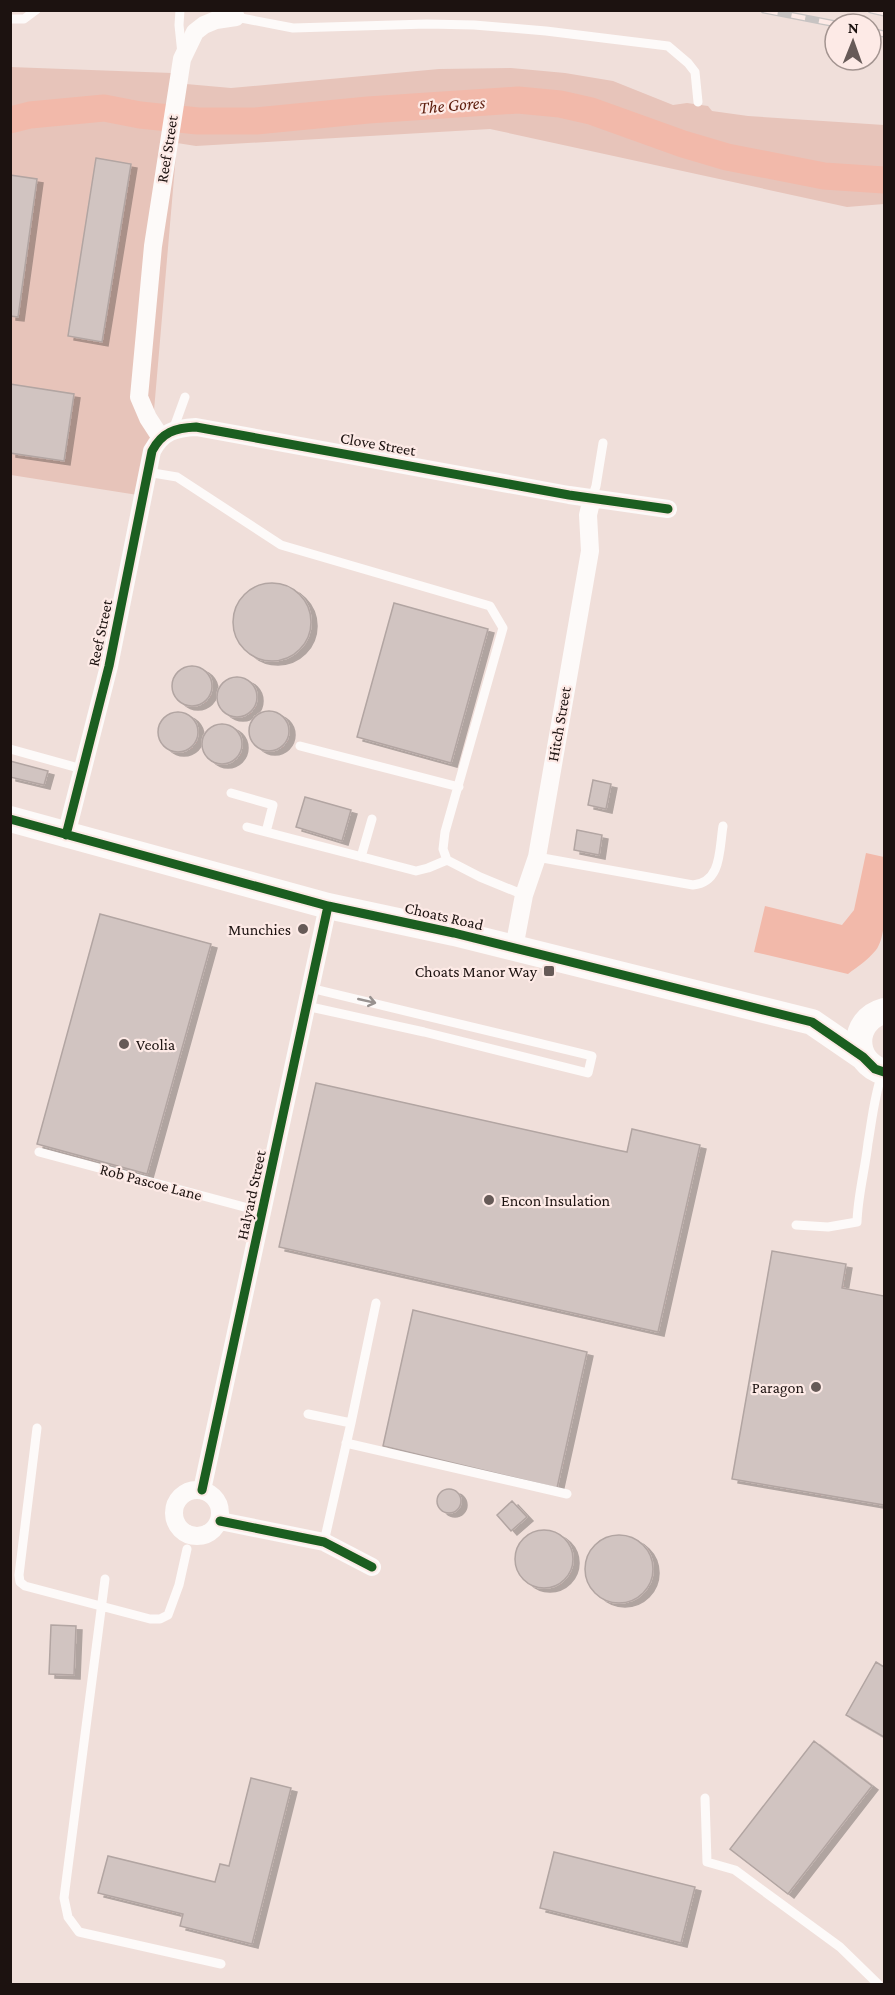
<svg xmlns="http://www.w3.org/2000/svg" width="895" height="1995" viewBox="0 0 895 1995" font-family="'Crimson Pro',serif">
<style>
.green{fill:#e7c4ba}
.water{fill:#f2b9aa}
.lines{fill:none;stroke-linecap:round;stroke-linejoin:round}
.river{stroke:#f2b9aa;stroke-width:27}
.building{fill:#d1c4c1;stroke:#b2a5a2;stroke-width:1.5;filter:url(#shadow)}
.lane{stroke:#fdfaf9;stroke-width:9}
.street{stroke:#fdfaf9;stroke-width:18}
.secondary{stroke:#fdfaf9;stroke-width:26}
.rail-casing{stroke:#c7c3c2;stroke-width:7}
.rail{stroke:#fdeae6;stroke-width:4.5;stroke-dasharray:14;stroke-linecap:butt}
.cycleway-casing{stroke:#fdeae6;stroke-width:13}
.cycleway{stroke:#1b5e20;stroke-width:9}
.oneway{stroke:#989290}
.poi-dot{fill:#665a57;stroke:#fdeae6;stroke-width:2}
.labels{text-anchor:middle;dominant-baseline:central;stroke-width:4.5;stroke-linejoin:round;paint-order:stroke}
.street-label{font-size:16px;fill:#1c1210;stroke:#fdeae6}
.poi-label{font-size:16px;fill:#1c1210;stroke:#fdeae6;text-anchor:end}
.water-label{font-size:18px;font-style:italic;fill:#5d1d0d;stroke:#fdeae6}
</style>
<defs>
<filter id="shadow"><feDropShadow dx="6" dy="4" stdDeviation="0" flood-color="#0004"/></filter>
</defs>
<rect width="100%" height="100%" fill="#f0dfda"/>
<!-- green -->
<path class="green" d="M10,67l162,6 14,11 45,4 208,-19 72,-1 54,5 48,8 60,24 14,-2 21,3 4,5 36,5 136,9v79l-37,3 -357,-78 -294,17 -19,-3 -27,314 -6,39 -133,-21z"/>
<!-- water -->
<path class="water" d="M866,853l18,4c1,23 5,76 -8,93 -8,10 -19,17 -28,24l-94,-22 11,-46 77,19 12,-15z"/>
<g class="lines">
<!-- river -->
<path class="river" d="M10,120l20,-5 74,-7 36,7 58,6h58l112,-11 150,-10 42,4 31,7 92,33 44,13 97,19 60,4"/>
</g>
<!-- building -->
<path class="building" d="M96,158l35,6 -29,178 -34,-6z
M10,175l27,4 -19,138 -8,-1z
M10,384l64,10 -10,67 -54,-8z
M233 622a39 39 0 1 1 78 0a39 39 0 1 1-78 0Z
M394,603l94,26 -37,134 -94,-26z
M172 686a20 20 0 1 1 40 0a20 20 0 1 1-40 0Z
M217 697a20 20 0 1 1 40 0a20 20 0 1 1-40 0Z
M249 731a20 20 0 1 1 40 0a20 20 0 1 1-40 0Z
M158 732a20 20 0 1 1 40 0a20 20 0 1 1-40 0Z
M202 744a20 20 0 1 1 40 0a20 20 0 1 1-40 0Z
M10,761l38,10 -4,14 -34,-8z
M593,780l18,4 -5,25 -18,-4z
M305,797l46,13 -9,31 -46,-14z
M577,830l25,5 -3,20 -25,-5z
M100,914l111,30 -64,230 -110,-30z
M316,1083l301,67 10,2 5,-23 68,16 -42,187 -379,-85z
M772,1251l74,13 -4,24 42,8v209l-152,-26z
M413,1310l174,42 -30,136 -174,-42z
M437 1501a12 12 0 1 1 24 0a12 12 0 1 1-24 0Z
M512,1501l15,16 -16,14 -14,-16z
M515 1559a29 29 0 1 1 58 0a29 29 0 1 1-58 0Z
M585 1569a34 34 0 1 1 68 0a34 34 0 1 1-68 0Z
M51,1625l25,1 -2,49 -25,-1z
M876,1662l8,5v70l-38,-22z
M814,1741l58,45 -84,108 -58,-45z
M251,1778l40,10 -39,156 -72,-18 3,-12 -85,-21 10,-37 107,26 5,-18 9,2z
M554,1852l141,35 -14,56 -141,-35z"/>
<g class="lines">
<!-- lane -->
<path class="lane" d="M180,10l-1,15 3,29
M236,17l57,11 134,-4 47,1 72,6 122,15 20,17 7,9 3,30
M10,19h14l12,-9
M173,430l12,-33
M147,472l30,5 104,68 209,61 13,22 -58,204 -2,17 4,11 33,17 44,18
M592,498l4,-12 7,-43
M300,746l159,41
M10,749l72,20
M231,793l42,12 -7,27
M247,827l169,44 12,-3 19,-8
M361,857l11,-38
M537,857l156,28c29,-3 26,-35 30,-59
M306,1006l118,26 164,41 4,-17 -282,-68
M39,1152l224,60
M796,1225l32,2 29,-5c1,-28 8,-52 11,-79 4,-23 6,-46 14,-69
M308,1414l43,9 -27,119
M351,1423l25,-120
M37,1428l-18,147 1,7 5,4 125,33h10l8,-4 11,-30 8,-36
M346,1443l221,51
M105,1579l-41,319 4,19 11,15 142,32
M705,1798l2,64 28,8 105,77 38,37"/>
<!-- street -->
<path class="street" d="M161,438l-13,-20 -9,-21 14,-151 29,-187 13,-27 9,-7 12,-5 20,-3
M66,835l43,-169 43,-215c10,-19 23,-23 44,-24l373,68 99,14
M514,948l10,-53 13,-38 53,-306 -2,-36 4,-17
M174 1513a23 23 0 1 1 46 0a23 23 0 1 1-46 0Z
M202,1490l126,-584
M220,1521l104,21 48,25"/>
<!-- secondary -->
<path class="secondary" d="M10,819l318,87 126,27 358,89 51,35
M884,1011c-33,9 -33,52 0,61"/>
<defs>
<path id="rail" d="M764,10l72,14
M871,10l13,3
M871,31l13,3"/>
</defs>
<!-- rail casing -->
<use href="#rail" class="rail-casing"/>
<!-- rail -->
<use href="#rail" class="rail"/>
<defs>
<path id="cycleway" d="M10,819l318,87 126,27 358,89 51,35 12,12 9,3
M66,835l43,-169 43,-215c10,-19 23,-23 44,-24l373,68 99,14
M202,1490l126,-584
M220,1521l104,21 48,25"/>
</defs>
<!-- cycleway casing -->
<use href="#cycleway" class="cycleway-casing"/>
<!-- cycleway -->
<use href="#cycleway" class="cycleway"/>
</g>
<!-- one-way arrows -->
<defs><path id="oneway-shaft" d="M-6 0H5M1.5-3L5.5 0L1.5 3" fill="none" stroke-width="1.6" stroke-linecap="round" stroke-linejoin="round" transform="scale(1.5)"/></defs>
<use class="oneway" href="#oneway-shaft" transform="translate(367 1001) rotate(13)"/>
<!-- markers -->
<g class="poi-dot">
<circle cx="303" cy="929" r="6"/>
<rect x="543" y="965" width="12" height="12" rx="3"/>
<circle cx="124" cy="1044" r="6"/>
<circle cx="489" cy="1200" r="6"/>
<circle cx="816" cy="1387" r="6"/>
</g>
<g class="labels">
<!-- street labels -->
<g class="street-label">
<text transform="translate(167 149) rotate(-81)">Reef Street</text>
<text transform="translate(378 444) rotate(10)">Clove Street</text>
<text transform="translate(100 633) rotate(-78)">Reef Street</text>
<text transform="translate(559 724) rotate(-80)">Hitch Street</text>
<text transform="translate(444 916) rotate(13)">Choats Road</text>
<text transform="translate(151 1182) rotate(15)">Rob Pascoe Lane</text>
<text transform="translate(251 1195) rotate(-78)">Halyard Street</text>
</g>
<!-- poi labels -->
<g class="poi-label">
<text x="291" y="929">Munchies</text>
<text x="537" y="971">Choats Manor Way</text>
<text x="136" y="1044" text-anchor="start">Veolia</text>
<text x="501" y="1200" text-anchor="start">Encon Insulation</text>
<text x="804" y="1387">Paragon</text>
</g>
<!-- water labels -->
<g class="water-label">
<text transform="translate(452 105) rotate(-5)">The Gores</text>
</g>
</g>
<!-- border -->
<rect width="895" height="1995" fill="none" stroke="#1c1210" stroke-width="24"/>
<!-- north arrow -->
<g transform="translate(853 42) rotate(1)"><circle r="28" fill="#fdeae6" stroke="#a39490" stroke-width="1.5"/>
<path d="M0-4.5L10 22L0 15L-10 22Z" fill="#665a57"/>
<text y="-9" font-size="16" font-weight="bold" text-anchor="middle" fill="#1c1210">N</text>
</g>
</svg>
